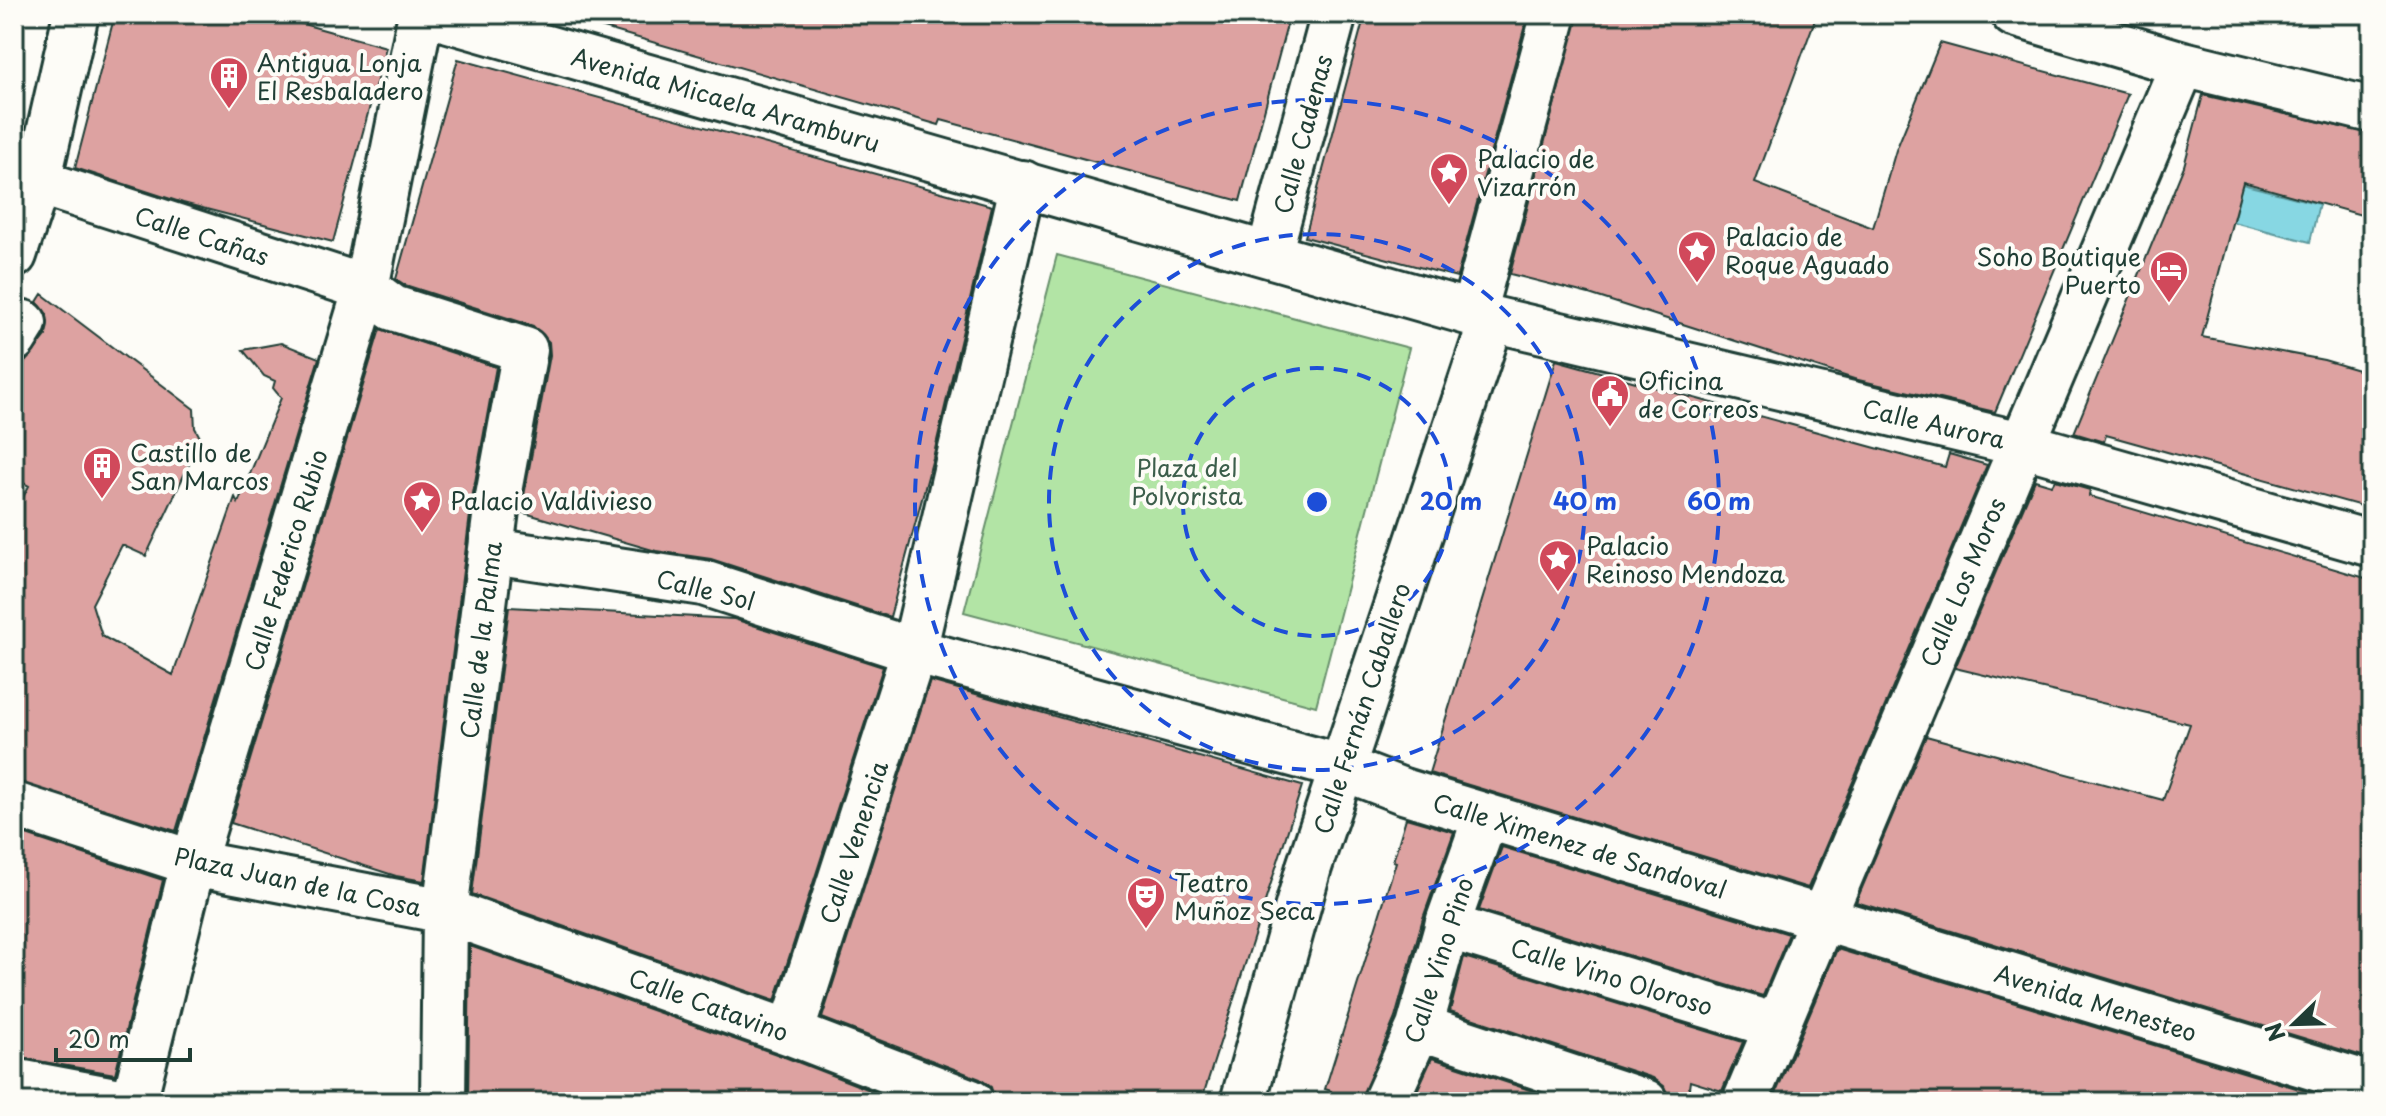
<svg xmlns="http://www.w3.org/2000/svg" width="2386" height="1116" viewBox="0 0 2386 1116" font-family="'Playpen Sans',sans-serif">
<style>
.green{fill:#b2e4a5;stroke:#68906c;stroke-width:2}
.water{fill:#87d7e3;stroke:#5d999d;stroke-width:2}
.building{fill:#dda2a1;stroke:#1f3d34;stroke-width:2}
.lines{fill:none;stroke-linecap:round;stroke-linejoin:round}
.street-casing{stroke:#1f3d34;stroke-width:50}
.secondary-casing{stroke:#1f3d34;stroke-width:50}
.street{stroke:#fdfcf7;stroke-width:44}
.secondary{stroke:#fdfcf7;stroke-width:44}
.ring{fill:none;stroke:#1d4ed8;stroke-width:4;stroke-dasharray:14 10}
.labels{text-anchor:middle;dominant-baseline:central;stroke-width:8;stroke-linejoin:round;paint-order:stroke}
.poi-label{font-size:24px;fill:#1f3d34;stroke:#fdfcf7;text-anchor:start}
.street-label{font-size:24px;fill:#1f3d34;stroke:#fdfcf7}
.park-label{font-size:24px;fill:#3c5e4b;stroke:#fdfcf7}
.centre{fill:#1d4ed8;stroke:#fdfcf7;stroke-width:4}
.ring-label{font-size:24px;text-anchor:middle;font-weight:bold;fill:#1d4ed8;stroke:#fdfcf7;stroke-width:8;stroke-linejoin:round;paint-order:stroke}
</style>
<rect width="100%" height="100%" fill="#fdfcf7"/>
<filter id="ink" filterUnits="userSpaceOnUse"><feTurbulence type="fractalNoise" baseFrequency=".0125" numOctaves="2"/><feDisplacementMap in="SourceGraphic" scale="16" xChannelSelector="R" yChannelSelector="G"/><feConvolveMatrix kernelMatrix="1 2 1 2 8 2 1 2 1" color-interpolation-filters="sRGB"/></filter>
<g filter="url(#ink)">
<!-- green -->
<path class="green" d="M1057,255l352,93 -93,358 -352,-94z"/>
<!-- water -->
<path class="water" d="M2242,184l77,20 -9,38 -77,-20z"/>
<!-- building -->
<path class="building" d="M115,14h152l119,33 -53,195 -150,-39 -108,-35z
M591,14h699l-50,187 -299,-81 -2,5 -349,-101z
M1365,14h163l-71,263 -152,-40z
M1578,14h239l-62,169 118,45 23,-78 44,-107 188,51 -133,318 -141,-33 -265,-85 -79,-20z
M458,59l534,147 -59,252 -43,159 -179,-58 -55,-8 -135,-39 29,-157 -1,-13 -16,-16 -128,-41 -9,-6z
M2203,95l169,39v84l-129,-36 -41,155 122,23 48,14v135l-266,-74 -2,7 -30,-9 110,-267z
M42,294l152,115 1,19 6,11 -55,117 -24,-11 -30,59 10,32 71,39 62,-178 3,6 43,-105 -8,-10 2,-7 -11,-5 -21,-26 38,-7 38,15 -143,473 -162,-50v-267l15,-28 -15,-8v-114l12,-3 20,-25 1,-22 -10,-12z
M380,329l116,38 -24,132 -48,382 -28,-5 -165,-53z
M1556,360l389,107 4,-13 38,11 -179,423 -379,-115z
M2035,480l17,5 3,-5 35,10 -1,6 283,84v479l-516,-157 70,-166 237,64 27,-76 -235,-56z
M509,607l225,12 149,48 -108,334 -303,-107z
M930,681l372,105 -101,316h-206l-4,-15 -11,-8 -158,-61z
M1406,818l48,14 -31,86 -28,100 -35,84h-32l3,-11 -6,-2 71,-227 -3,-1z
M14,831l149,49 -48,194 -101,-17z
M1502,847l287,87 -26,62 -284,-86z
M470,946l312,110 119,46h-433z
M1837,949l505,153h-570z
M1464,957l279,85 -21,49 -32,-10 -3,21h-18l-5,-16 -11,-8 -203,-67z
M1432,1058l134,44h-154z"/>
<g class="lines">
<defs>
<path id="street" d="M38,182l328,106 27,20 132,42 -28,152 -52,409 -2,191
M1023,183l-109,468 427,116 62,24 969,294
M1269,254l65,-240
M14,255l24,-73 38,-168
M1473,313l81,-299
M14,321l10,2 -10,16
M492,551l211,32 211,68 -123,382
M14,805l179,58 252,48 346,122 180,69
M1447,926l329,100
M1419,1027l226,75
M1243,1102l66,-235 183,-548
M1385,1102l34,-75 30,-107 37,-104"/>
<path id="secondary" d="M428,14l1064,305 529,125 351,100
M2014,14l169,50 189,46
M14,1081l112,21
M134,1102l59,-239 173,-575 55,-274
M1745,1102l438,-1038"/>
</defs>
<!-- street casing -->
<use href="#street" class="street-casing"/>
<!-- secondary casing -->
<use href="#secondary" class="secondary-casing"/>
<!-- street -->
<use href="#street" class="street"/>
<!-- secondary -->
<use href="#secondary" class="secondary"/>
</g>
</g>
<!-- distance rings -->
<g class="ring">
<circle cx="1317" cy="502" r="134"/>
<circle cx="1317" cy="502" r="268"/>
<circle cx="1317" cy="502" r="402"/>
</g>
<!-- icons -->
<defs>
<symbol id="building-pin" viewBox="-11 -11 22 30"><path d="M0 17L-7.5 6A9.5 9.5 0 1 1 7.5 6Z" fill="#d1495b" stroke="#fdfcf7"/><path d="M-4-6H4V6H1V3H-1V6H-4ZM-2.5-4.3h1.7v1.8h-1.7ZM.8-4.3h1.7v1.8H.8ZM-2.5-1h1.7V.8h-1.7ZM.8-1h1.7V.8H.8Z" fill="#fff"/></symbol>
<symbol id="sight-pin" viewBox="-11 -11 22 30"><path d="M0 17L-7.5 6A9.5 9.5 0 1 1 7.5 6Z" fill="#d1495b" stroke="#fdfcf7"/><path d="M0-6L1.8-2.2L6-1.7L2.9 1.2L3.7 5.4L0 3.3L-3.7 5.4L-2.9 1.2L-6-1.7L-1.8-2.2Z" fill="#fff"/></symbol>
<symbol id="hotel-pin" viewBox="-11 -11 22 30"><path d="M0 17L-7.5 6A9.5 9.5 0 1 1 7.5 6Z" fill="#d1495b" stroke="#fdfcf7"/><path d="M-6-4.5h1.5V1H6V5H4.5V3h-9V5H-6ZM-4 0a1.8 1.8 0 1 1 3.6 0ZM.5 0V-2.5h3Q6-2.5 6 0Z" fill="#fff"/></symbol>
<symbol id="civic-pin" viewBox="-11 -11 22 30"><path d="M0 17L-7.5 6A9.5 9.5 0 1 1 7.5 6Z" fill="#d1495b" stroke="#fdfcf7"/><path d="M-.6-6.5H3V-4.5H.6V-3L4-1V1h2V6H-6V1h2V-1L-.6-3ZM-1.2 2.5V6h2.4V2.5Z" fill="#fff"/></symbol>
<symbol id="theatre-pin" viewBox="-11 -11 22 30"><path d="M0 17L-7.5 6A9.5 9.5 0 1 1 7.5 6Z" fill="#d1495b" stroke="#fdfcf7"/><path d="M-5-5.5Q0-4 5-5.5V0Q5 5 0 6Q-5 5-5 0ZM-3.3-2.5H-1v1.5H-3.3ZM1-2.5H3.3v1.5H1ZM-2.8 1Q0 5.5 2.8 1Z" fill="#fff"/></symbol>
</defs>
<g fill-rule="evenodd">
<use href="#building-pin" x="207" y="54" width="44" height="60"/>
<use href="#sight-pin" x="1427" y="150" width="44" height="60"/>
<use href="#sight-pin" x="1675" y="228" width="44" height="60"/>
<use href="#hotel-pin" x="2147" y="248" width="44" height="60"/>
<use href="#civic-pin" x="1588" y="372" width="44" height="60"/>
<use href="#building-pin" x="80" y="444" width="44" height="60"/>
<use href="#sight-pin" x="400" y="478" width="44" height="60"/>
<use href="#sight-pin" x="1536" y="537" width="44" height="60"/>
<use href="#theatre-pin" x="1124" y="874" width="44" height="60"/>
</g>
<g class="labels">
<!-- poi labels -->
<g class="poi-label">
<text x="257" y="62">Antigua Lonja<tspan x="257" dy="28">El Resbaladero</tspan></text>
<text x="1477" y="158">Palacio de<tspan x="1477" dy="28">Vizarrón</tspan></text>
<text x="1725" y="236">Palacio de<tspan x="1725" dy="28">Roque Aguado</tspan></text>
<text x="2141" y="256" text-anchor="end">Soho Boutique<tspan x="2141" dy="28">Puerto</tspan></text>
<text x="1638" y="380">Oficina<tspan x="1638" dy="28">de Correos</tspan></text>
<text x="130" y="452">Castillo de<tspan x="130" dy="28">San Marcos</tspan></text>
<text x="450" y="500">Palacio Valdivieso</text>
<text x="1586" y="545">Palacio<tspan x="1586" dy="28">Reinoso Mendoza</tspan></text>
<text x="1174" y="882">Teatro<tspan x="1174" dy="28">Muñoz Seca</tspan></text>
</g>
<!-- street labels -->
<g class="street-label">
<text transform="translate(726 99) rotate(16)">Avenida Micaela Aramburu</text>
<text transform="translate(1302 134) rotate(-75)">Calle Cadenas</text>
<text transform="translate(202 235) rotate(18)">Calle Cañas</text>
<text transform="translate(1934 423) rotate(13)">Calle Aurora</text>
<text transform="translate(285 560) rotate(-73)">Calle Federico Rubio</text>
<text transform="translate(1962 582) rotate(-67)">Calle Los Moros</text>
<text transform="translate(706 589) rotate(14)">Calle Sol</text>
<text transform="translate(480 640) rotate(-83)">Calle de la Palma</text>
<text transform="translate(1361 708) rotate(-72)">Calle Fernán Caballero</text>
<text transform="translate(853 842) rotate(-72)">Calle Venencia</text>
<text transform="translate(1580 845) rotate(17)">Calle Ximenez de Sandoval</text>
<text transform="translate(298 881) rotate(12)">Plaza Juan de la Cosa</text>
<text transform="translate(1438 960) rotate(-72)">Calle Vino Pino</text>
<text transform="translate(1612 976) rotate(17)">Calle Vino Oloroso</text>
<text transform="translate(2096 1002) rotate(17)">Avenida Menesteo</text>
<text transform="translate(709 1004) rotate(20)">Calle Catavino</text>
</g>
<!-- park labels -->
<g class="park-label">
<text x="1187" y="467">Plaza del<tspan x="1187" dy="28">Polvorista</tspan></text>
</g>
</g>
<circle cx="1317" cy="502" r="12" class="centre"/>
<g class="ring-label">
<text x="1451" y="510">20 m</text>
<text x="1585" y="510">40 m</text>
<text x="1719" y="510">60 m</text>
</g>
<!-- margin -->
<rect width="2386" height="1116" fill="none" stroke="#fdfcf7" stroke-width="48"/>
<rect x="24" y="24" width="2338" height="1068" fill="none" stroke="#1f3d34" stroke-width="3" filter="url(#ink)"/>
<!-- north arrow -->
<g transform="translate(2294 1024) rotate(247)" stroke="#fdfcf7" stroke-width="6" paint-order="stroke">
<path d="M0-6L14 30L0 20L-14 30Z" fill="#1f3d34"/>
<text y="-12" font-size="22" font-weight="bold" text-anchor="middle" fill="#1f3d34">N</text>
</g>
<!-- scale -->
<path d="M56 1048v12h134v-12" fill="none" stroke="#1f3d34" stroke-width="4"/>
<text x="68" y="1048" font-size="24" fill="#1f3d34" stroke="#fdfcf7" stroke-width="6" paint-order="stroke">20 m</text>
</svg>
